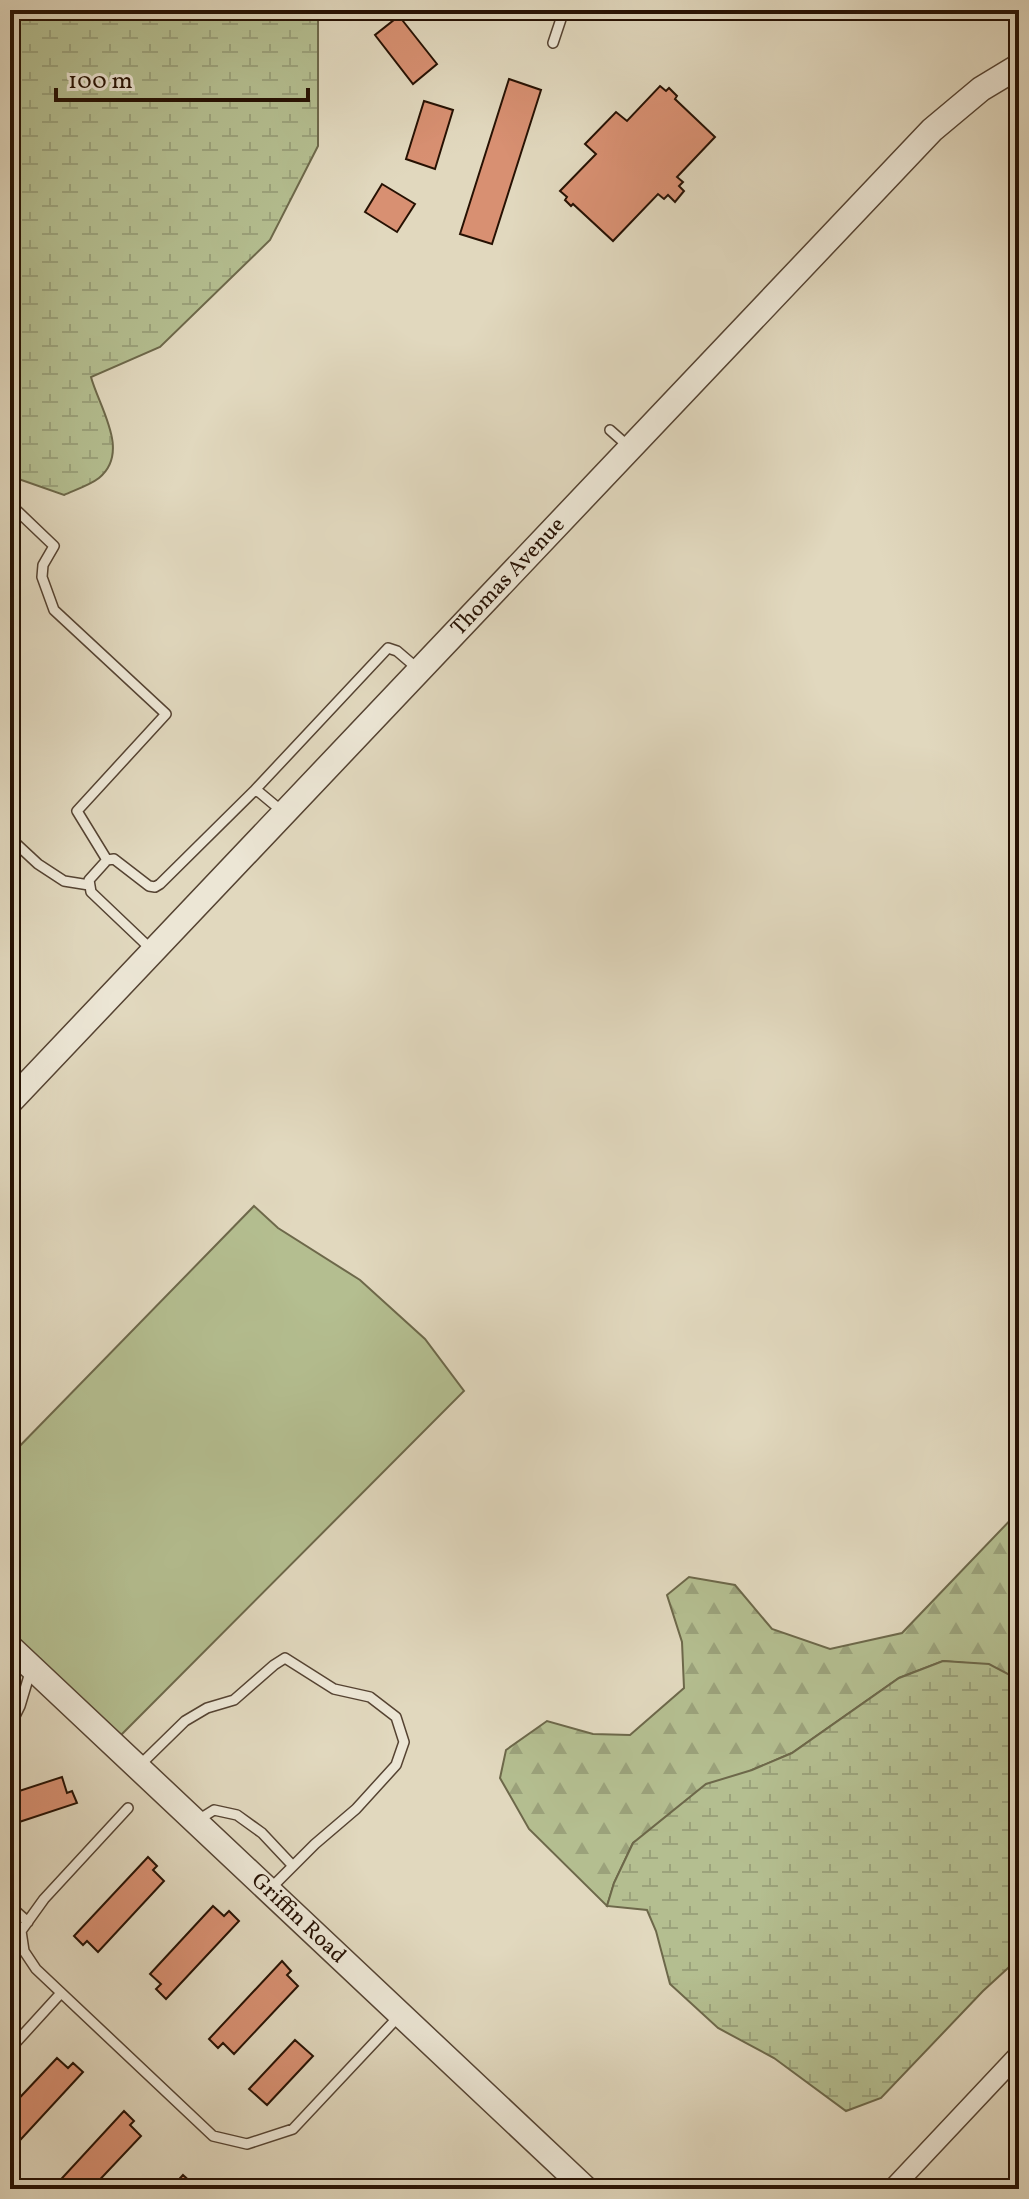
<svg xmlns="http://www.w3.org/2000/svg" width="1029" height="2199" viewBox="0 0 1029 2199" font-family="Vollkorn,serif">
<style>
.grass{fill:#b4be90;stroke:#6d684a;stroke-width:2}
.forest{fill:url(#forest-firs);stroke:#6d684a;stroke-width:2}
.wetland{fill:url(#wetland-marsh);stroke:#6d684a;stroke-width:2}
.building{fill:#d89072;stroke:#261103;stroke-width:2}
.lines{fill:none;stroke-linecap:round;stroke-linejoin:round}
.service-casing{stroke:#554332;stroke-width:12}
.minor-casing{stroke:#554332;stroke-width:21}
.tertiary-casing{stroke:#554332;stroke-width:27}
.service{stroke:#ece6d5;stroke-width:9}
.minor{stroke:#ece6d5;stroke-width:18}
.tertiary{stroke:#ece6d5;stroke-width:24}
.labels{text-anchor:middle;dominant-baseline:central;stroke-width:6;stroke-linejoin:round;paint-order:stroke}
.street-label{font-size:22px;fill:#261103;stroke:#ece6d5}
</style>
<defs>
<pattern id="forest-firs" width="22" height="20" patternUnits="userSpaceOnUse" patternTransform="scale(2)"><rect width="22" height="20" fill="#b4be90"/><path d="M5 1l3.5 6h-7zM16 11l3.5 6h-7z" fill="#9ba27b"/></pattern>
<pattern id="wetland-marsh" width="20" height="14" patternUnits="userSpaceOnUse" patternTransform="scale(2)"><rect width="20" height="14" fill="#b4be90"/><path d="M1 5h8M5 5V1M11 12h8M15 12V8" fill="none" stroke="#9ba27b"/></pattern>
</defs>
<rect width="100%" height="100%" fill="#e1d8be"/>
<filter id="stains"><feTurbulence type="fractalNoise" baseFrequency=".0025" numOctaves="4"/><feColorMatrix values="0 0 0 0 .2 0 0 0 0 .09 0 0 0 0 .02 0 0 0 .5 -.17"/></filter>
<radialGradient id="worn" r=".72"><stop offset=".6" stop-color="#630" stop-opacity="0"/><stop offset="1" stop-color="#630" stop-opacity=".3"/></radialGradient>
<!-- grass -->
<path class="grass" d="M254,1206l24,22 82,52 65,59 39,52 -345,346 -109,-103v-178z"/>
<!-- forest -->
<path class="forest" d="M1019,1511v169l-30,-15 -46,-4 -44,17 -107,75 -40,17 -119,73 -19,40 -7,23 -78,-77 -29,-51 6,-28 41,-29 46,13 37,1 54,-47 -2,-46 -15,-47 22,-18 46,8 37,44 58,20 72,-16z"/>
<!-- wetland -->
<path class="wetland" d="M10,10h308v136l-48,94 -110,107 -69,30c8,30 40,75 8,101 -9,7 -24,12 -35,17l-54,-19z
M943,1661l46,3 30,16v278l-36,33 -102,107 -35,13 -72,-53 -56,-30 -48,-44 -14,-53 -9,-21 -40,-4 7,-23 19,-40 73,-59 46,-14 40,-17 107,-75z"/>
<!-- building -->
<path class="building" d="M530,10h24l-3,7z
M399,16l38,48 -24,20 -38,-49z
M509,79l32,11 -49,154 -32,-10z
M660,86l6,5 3,-3 8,8 -2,3 40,38 -38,40 6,5 -4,4 5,5 -9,11 -7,-7 -4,4 -6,-5 -45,47 -40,-37 -2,2 -6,-6 2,-3 -7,-6 36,-37 -11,-10 31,-32 11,9z
M424,101l29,9 -18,59 -29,-10z
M382,184l33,20 -18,28 -32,-20z
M62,1777l5,16 5,-2 5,12 -67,22v-31z
M148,1857l9,9 -4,4 11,11 -66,71 -11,-11 -4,4 -9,-9z
M213,1906l11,10 5,-5 10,10 -73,78 -10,-10 5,-5 -11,-10z
M282,1961l9,10 -4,4 11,11 -64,68 -11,-11 -5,5 -9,-9z
M295,2040l18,16 -46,49 -18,-16z
M57,2058l11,10 5,-5 10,9 -72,78 -1,-42z
M124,2111l10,10 -4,4 11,11 -50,53h-39z
M183,2175l11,10 4,-4 9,8h-37z"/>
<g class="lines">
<defs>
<path id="service" d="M553,43l11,-33
M610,430l18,16
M10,504l44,42 -11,19 -1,12 12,33 112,104 -89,97 30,49
M254,791l134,-143 9,3 21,18
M10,838l28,26 26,17 25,4
M153,951l-62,-59 -2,-12 18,-20 7,-1 35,27 6,1 5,-3 94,-93 5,1 24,20
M10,1726l10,-20 11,-37
M140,1765l45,-44 22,-13 27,-8 40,-35 11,-7 49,31 36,8 26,20 8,25 -8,23 -40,44 -41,35 -44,44
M128,1808l-84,91 -23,32 3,20 12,18 177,167 34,8 46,-15 107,-114
M198,1820l16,-10 23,5 25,18 31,33
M10,1906l18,16
M10,2049l51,-56"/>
<path id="minor" d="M892,2189l127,-135"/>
<g id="tertiary">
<path id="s1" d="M10,1102l922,-972 49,-41 38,-23"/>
<path id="s2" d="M10,1647l576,542"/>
</g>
</defs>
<!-- service casing -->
<use href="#service" class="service-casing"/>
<!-- minor casing -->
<use href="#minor" class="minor-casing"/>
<!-- tertiary casing -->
<use href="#tertiary" class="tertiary-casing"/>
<!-- service -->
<use href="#service" class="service"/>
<!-- minor -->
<use href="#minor" class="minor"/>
<!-- tertiary -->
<use href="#tertiary" class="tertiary"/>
</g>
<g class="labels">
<!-- street labels -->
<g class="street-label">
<text stroke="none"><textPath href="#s1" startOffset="724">Thomas Avenue</textPath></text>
<text stroke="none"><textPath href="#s2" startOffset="396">Griffin Road</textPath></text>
</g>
</g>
<!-- margin -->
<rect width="1029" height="2199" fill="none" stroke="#e1d8be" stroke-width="40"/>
<rect x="12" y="12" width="1005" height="2175" fill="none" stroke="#261103" stroke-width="4"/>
<rect x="20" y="20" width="989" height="2159" fill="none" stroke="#261103" stroke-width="2"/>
<!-- scale -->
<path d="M56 88v12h252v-12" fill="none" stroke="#261103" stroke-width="4"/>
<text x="68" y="88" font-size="24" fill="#261103" stroke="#ece6d5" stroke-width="6" paint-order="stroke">100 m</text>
<rect width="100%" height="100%" filter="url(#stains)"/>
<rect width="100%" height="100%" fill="url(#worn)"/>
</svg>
